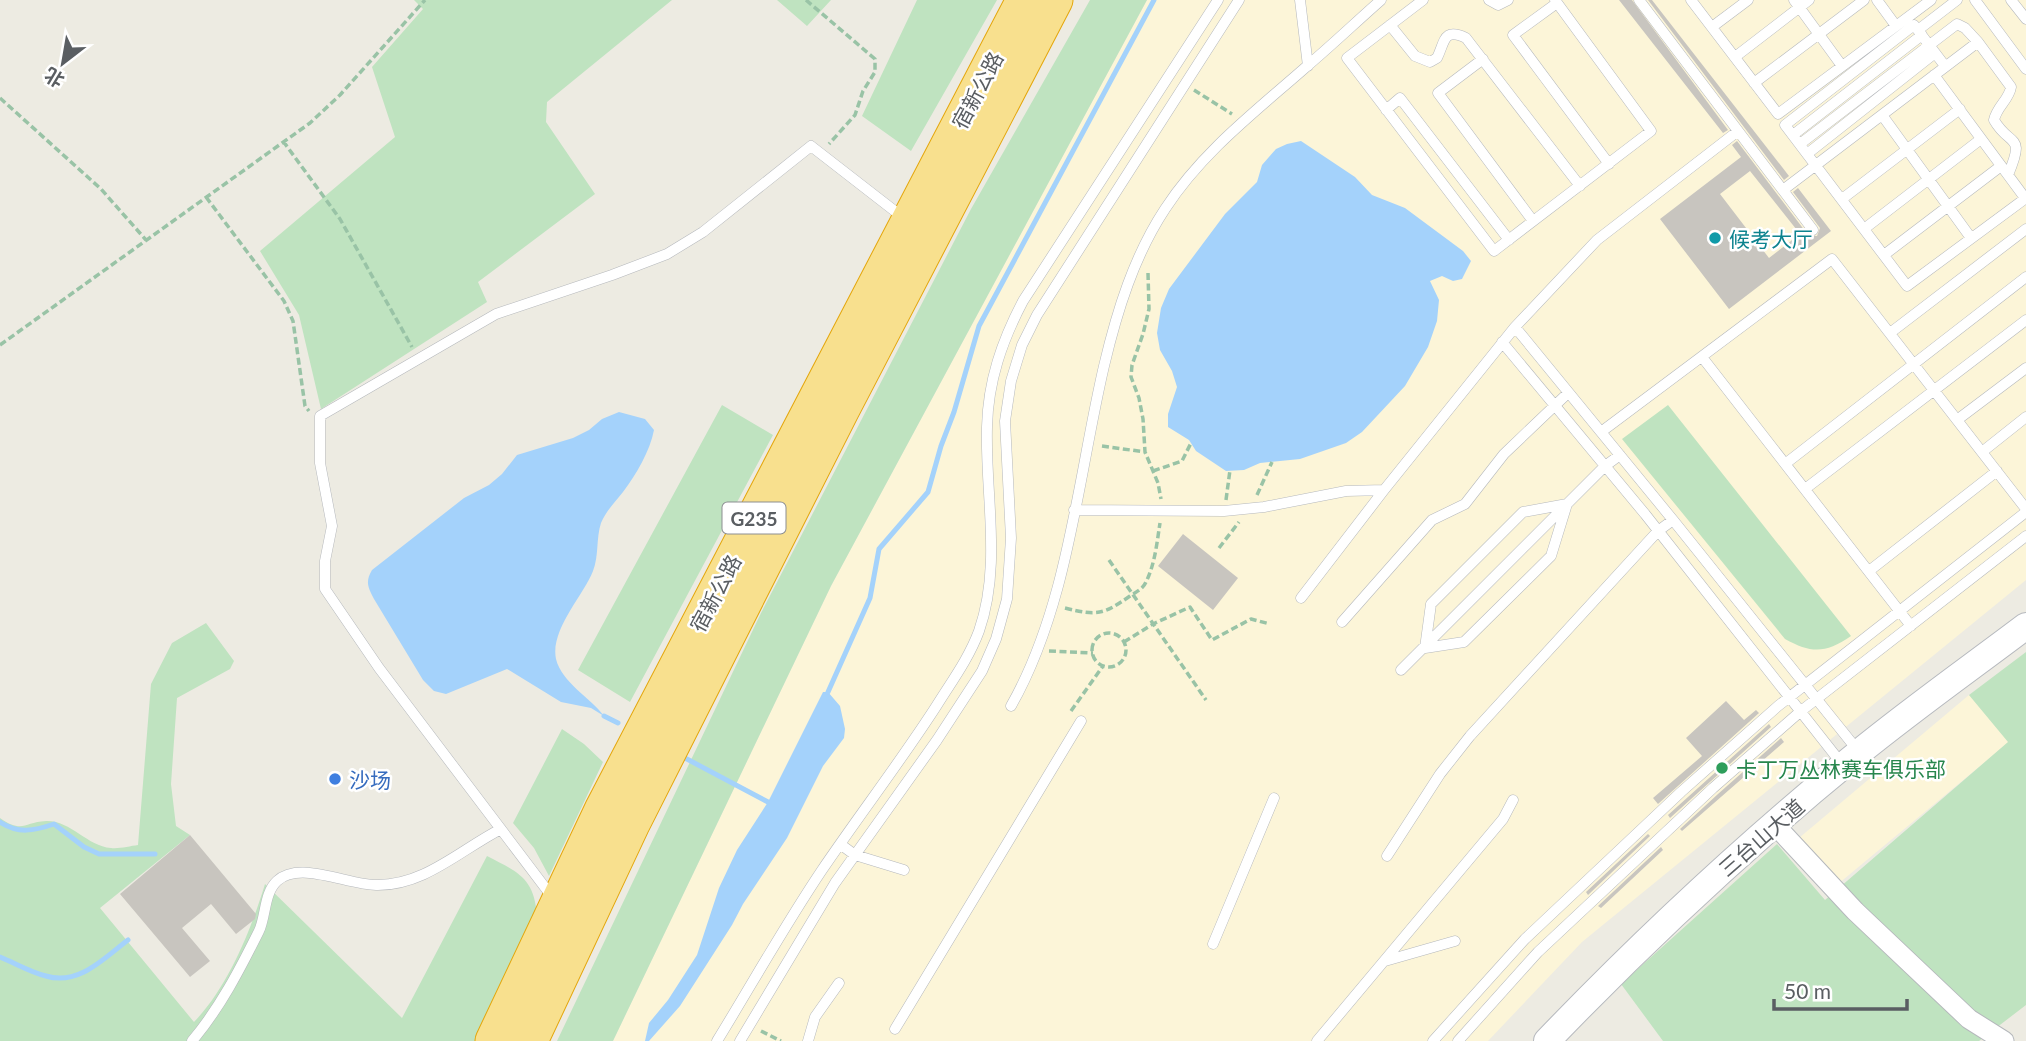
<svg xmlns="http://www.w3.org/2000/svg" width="2026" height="1041" viewBox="0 0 2026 1041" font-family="Lato,'Noto Sans SC',sans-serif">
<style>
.commercial{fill:#fcf5d8}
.green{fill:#bfe3c0}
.water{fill:#a4d2fb}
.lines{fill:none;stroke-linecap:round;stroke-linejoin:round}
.stream{stroke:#a4d2fb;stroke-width:5}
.building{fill:#c8c5bf;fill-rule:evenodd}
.lane-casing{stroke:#b5b8bc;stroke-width:11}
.street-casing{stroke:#b5b8bc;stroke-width:21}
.secondary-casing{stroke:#b6b9be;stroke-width:28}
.highway-casing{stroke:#e4a60b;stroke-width:37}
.path{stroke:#99c3a6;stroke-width:3.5;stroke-dasharray:7 3.5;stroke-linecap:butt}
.lane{stroke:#fff;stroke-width:10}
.street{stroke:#fff;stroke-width:19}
.secondary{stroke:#fff;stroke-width:26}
.highway{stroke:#f8e08e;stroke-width:35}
.culture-dot{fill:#0f9aa8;stroke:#fff;stroke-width:2.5}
.leisure-dot{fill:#2e9e5b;stroke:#fff;stroke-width:2.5}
.shop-dot{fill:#3f7fe0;stroke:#fff;stroke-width:2.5}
.labels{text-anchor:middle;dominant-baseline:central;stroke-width:5;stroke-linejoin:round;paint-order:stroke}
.shield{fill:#fff;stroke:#8c8e91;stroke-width:2}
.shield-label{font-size:19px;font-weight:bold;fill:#5a5e62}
.street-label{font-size:21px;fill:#5a5e62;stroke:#fff}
.culture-label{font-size:21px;fill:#0d838f;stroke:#fff;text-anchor:start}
.leisure-label{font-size:21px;fill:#27864d;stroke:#fff;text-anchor:start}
.shop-label{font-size:21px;fill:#366cbe;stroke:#fff;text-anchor:start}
</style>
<rect width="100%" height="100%" fill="#edebe2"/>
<!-- commercial -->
<path class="commercial" d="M1147,0h879v580l-444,362 -94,99h-875l218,-455z
M1969,695l40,47 -171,142 -39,-46z"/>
<!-- green -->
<path class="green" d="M414,0h258l-125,102 -1,20 49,72 -117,88 9,20 -166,107 -22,-94 -39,-64 135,-114 -23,-70 51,-58z
M777,0h54l-24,26z
M917,0h80l-86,151 -49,-35z
M1090,0h57l-316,586 -218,455h-56l204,-428 210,-404z
M722,405l51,30 -143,267 -52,-32z
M1668,405l183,231c-25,17 -39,18 -66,3l-163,-200z
M206,623l28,38 -4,8 -53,29 -6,86 5,42 14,9 -90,73 94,114c34,-35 57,-92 71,-138l137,134 85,-162c31,16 47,22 50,59l-60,126h-477v-223c23,16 24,4 46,3 24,-1 41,25 65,27 8,1 19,-2 27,-3l13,-161 21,-41z
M2026,652v353l-47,36h-316l-42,-57 156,-140 48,56 183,-158 -39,-47z
M562,729l22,15 19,18 -54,114 -15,-28 -21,-25z"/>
<!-- water -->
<path class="water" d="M1301,141l54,36 17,18 33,13 58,43 8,10 -9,18 -9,2 -11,-5 -12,5 9,19 -2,21 -9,26 -23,39 -43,46 -16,11 -46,16 -40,4 -16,7 -18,1 -30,-20 -7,-11 -21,-13v-13l9,-27 -5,-16 -12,-21 -3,-17 4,-25 8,-19 56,-75 32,-32 5,-17 14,-16 11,-5z
M619,412l26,7 9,11c-4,21 -18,45 -31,62 -8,10 -17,19 -22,31 -5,15 -2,33 -8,48 -10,25 -43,59 -37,88 6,24 34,38 48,57l-13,-8 -30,-6 -54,-33 -61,25 -12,-3 -11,-11 -49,-81c-6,-12 -9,-17 -2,-29l92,-72 25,-13 13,-11 15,-19 56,-17 16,-8 13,-11z
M823,692h5l12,14 5,23 -1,9 -21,28 -36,72 -44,66 -11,21 -52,81 -31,35h-4l4,-18 19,-23 29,-45 22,-67 18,-38 31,-48z"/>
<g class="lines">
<!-- stream -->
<path class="stream" d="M828,692l42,-94 9,-49 49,-57 13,-46 13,-34 25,-86 175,-326
M604,716l14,7
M685,758l83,44
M0,822c18,12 34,9 54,2l30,23 15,7h56
M0,957c15,6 30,15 46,19 33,10 58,-18 82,-36"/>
</g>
<!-- building -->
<path class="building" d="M1619,0h13l96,130 -5,3z
M1648,0h4l137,176 -5,4z
M1737,141l71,94 9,1 3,-8 -27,-36 5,-4 33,43 -102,78 -69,-90 81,-62 -9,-12zM1750,171l50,63 -31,24 -49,-64z
M1183,534l55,44 -25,32 -55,-44z
M1726,701l18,19 12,-10 3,3 -101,91 -5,-6 49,-42 -16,-18z
M1769,724l2,3 -101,91 -2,-3z
M1781,738l3,4 -102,89 -2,-2 38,-35z
M1648,834l2,2 -62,59 -2,-3z
M190,835l66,79 -1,5 -19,15 -25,-30 -29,24 28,33 -20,16 -70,-83z
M1661,847l2,3 -62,58 -3,-2z"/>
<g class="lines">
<defs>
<path id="lane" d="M1300,0l8,66
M1423,0l-76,58 147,193 157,-120 -96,-131
M1489,0l9,5 10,-5
M1639,0l174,230
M1691,0l87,114 153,-114
M1794,0l48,66
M1877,0l19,26
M1975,0l51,69
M2011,0l15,19
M1557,3l-44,32 96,129
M1390,25l25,31 15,6 7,-4c8,-16 6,-31 29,-20l114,148
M1712,27l36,-27
M1918,30l39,-30
M1735,57l74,-57
M1483,59l-45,34 95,128
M1945,66l-31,-41 -129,100 122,161 119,-88
M1934,75l91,123
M1754,83l110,-83
M1386,110l14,-12 109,142
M1882,115l89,123
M1793,135l129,-100
M1800,144l157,-120 8,4 13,14
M1807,154l128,-101
M1783,190l195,-148 33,45c-2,13 -14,19 -17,33 16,28 32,12 14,55
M1842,199l118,-90
M1864,229l117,-90
M1884,255l117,-89
M1515,327l158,193 186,232
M1890,333l136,-104
M1502,342l143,172 197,250
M1702,357l209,269
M1957,420l69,-52
M1601,432l231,-173 194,250
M1982,452l44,-35
M1785,464l241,-187
M1805,489l221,-169
M1567,504l-16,52 -87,86 -39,6 6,-44 92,-92z
M1074,510l150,1 40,-4 82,-16 38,-1
M1869,571l128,-100
M1301,598l83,-108 131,-163 82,-87 141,-109
M1342,622l90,-102 33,-16 39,-50 64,-61
M1401,670l204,-204 15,-11
M1011,706c57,-100 67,-229 93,-340 13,-55 30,-110 61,-157 37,-57 91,-98 141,-142 26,-22 50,-45 75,-67
M840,844l15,11 49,15
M1387,856l53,-82 30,-38 188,-205 15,-11
M553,898l-174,-230 -54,-79v-28l7,-35 -12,-63v-47l176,-102 116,-39 55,-21 36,-22 108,-86 94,73
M1213,944l61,-146
M1385,961l70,-20
M895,1029l186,-308
M192,1041c28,-33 48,-72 67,-110 7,-15 5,-38 18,-50 23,-21 71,4 99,4 48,1 84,-35 125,-56
M717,1041c35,-57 68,-116 105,-171 38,-56 79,-109 115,-165 15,-24 32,-47 42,-74 23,-66 6,-136 8,-204 1,-46 15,-86 36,-126l195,-301
M740,1041l95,-158 102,-143 45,-69 14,-32 11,-40 4,-61 -6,-117 6,-40 11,-36 15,-30 202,-315
M808,1041l7,-24 24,-34
M1317,1041l186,-222 10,-19
M1433,1041l92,-102 156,-147 97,-86 248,-194
M1458,1041l80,-89 175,-164 88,-77 225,-175"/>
<path id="street" d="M1775,825l80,86 114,108 35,22"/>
<path id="secondary" d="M1547,1041c97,-101 200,-197 309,-286 55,-45 113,-86 170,-129"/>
<path id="highway" d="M493,1041l110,-233 421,-808
M530,1041l102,-217 209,-413 214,-411"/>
</defs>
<!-- lane casing -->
<use href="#lane" class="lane-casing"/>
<!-- street casing -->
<use href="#street" class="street-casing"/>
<!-- secondary casing -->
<use href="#secondary" class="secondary-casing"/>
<!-- highway casing -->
<use href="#highway" class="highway-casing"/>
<!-- path -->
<path class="path" d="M806,0l69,59v13l-12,19 -8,24 -26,29
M1194,90l38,24
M0,98l101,91 45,51
M283,141l57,78 72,128
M206,197l78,104 9,20 12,85 4,5
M1148,273l1,36 -6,25 -11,31 -1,12 8,21 4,21 2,33 13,31 3,16
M0,345l310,-222 30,-28 85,-95
M1102,446l43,6
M1153,471l29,-10 9,-18
M1257,495l15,-33
M1226,500l4,-30
M1219,548l20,-26
M1109,560l97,140
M1065,608c32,8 38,7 65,-12 6,-4 13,-7 16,-14 9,-18 11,-40 14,-59
M1092 650a17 17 0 1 1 34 0a17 17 0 1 1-34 0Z
M1124,642l29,-18 37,-17 22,33 39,-21 19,5
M1049,651l44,2
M1071,711l32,-45
M761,1031l20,10"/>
<!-- lane -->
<use href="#lane" class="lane"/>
<!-- street -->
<use href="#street" class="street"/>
<!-- secondary -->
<use href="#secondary" class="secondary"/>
<!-- highway -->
<use href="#highway" class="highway"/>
</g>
<!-- markers -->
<circle class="culture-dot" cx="1715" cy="238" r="7"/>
<circle class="leisure-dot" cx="1722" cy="768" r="7"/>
<circle class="shop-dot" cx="335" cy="779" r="7"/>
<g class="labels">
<!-- shield labels -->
<rect class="shield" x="722.5" y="502.5" width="63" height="31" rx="5"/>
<g class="shield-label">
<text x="754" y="518">G235</text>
</g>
<!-- street labels -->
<g class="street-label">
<text transform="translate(977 90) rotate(-62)">宿新公路</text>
<text transform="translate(715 593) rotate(-62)">宿新公路</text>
<text transform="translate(1761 837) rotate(-41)">三台山大道</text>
</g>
<!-- culture labels -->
<g class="culture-label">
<text x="1729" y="238">候考大厅</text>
</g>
<!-- leisure labels -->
<g class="leisure-label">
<text x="1736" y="768">卡丁万丛林赛车俱乐部</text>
</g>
<!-- shop labels -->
<g class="shop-label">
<text x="349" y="779">沙场</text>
</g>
</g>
<!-- north arrow -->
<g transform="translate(63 63) rotate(211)" stroke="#ffffff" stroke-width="5" paint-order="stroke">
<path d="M0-5L12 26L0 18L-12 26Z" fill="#5a5e62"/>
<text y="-10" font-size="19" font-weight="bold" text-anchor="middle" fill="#5a5e62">北</text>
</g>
<!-- scale -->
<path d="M1774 999v10h133v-10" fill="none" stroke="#5a5e62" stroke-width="3.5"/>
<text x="1784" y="999" font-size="21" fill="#5a5e62" stroke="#ffffff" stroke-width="5" paint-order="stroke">50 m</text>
</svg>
